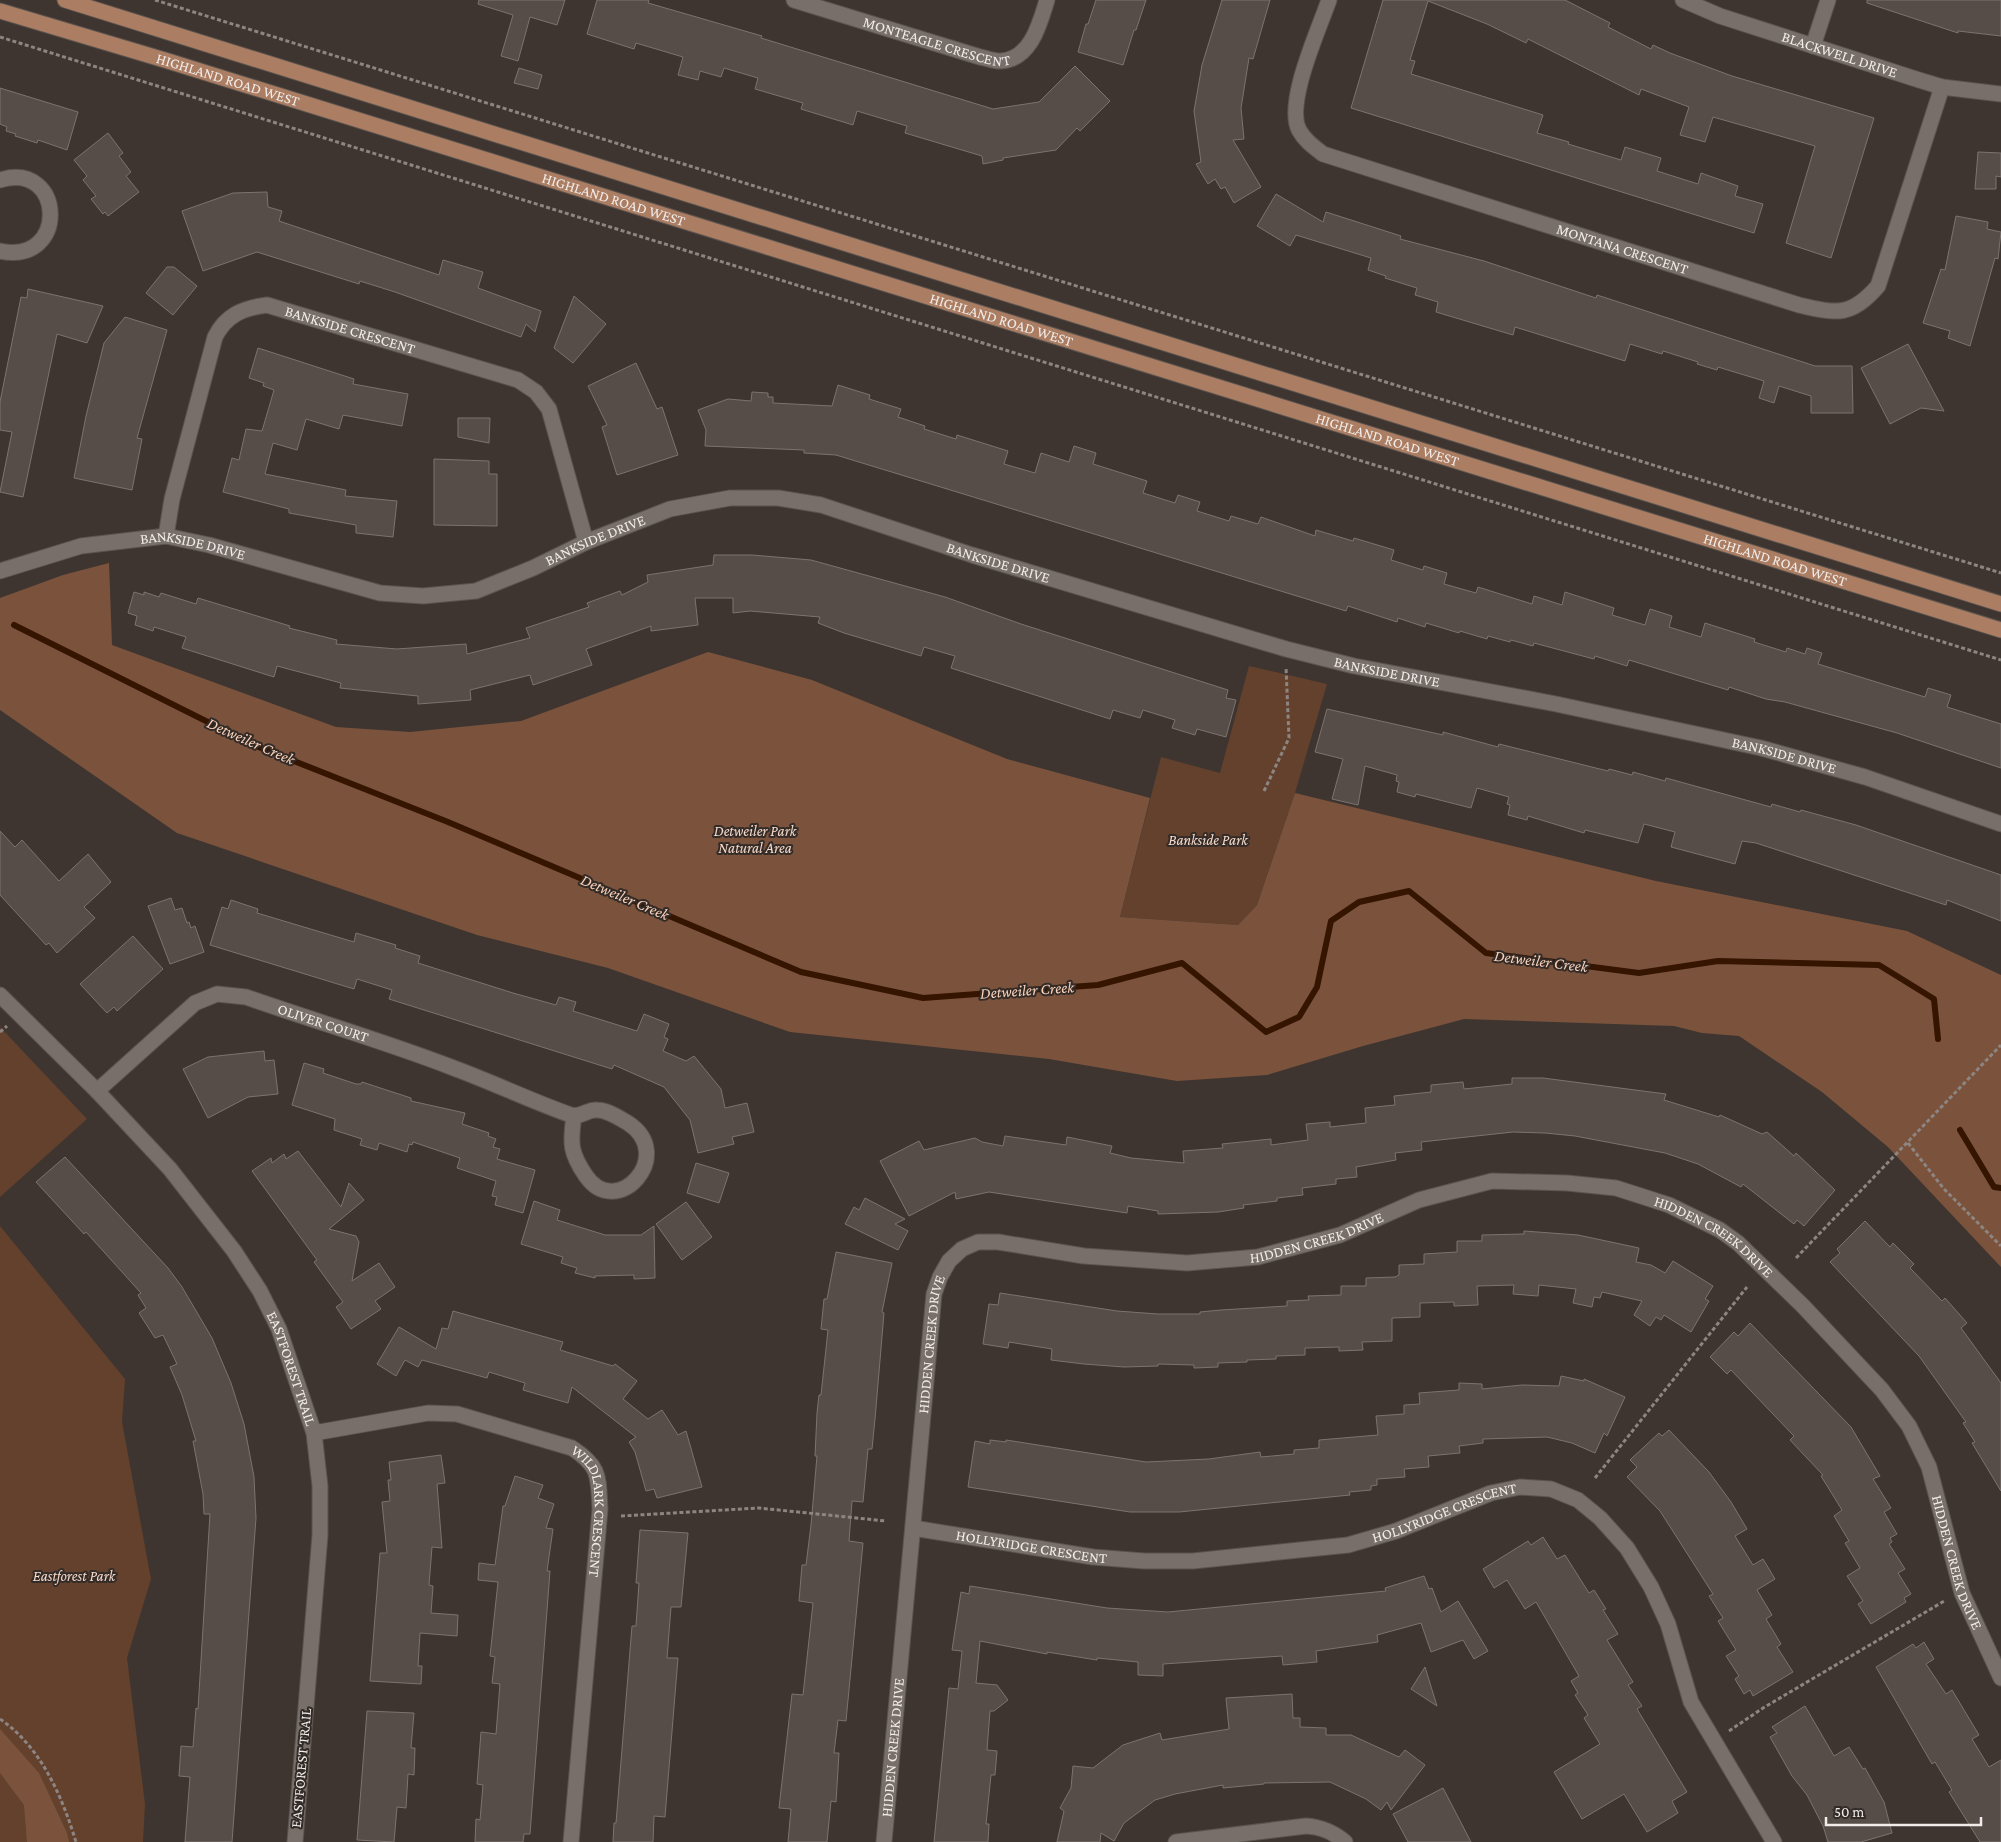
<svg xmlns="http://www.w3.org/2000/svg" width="2001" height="1842" viewBox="0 0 2001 1842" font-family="'Crimson Pro',serif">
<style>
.green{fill:#63412d}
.forest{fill:#7b533c}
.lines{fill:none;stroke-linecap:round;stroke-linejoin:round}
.stream{stroke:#351400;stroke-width:6}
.building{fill:#564d48;stroke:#7d736e}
.minor-casing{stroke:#5a534e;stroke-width:17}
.major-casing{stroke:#5a534e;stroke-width:17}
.path{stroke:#8d8582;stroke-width:3;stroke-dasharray:4 2.5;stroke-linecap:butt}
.minor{stroke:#796f6a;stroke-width:15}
.major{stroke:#ab7d62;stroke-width:15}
.labels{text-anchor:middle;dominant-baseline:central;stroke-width:4;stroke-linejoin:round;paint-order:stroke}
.street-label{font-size:15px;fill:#f1ece9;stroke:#332b27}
.park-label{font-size:15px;font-style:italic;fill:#f6daca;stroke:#332b27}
.water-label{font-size:16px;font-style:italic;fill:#fad2ba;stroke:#332b27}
</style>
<rect width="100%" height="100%" fill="#3e3531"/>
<!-- green -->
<path class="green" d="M1249,666l78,18 -32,109 -38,112 -19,20 -118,-8 41,-160 59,16z
M0,1027l87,92 -87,78z
M0,1226l125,153 -3,43 29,157 -24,79 18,146 -2,38h-143z"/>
<!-- forest -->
<path class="forest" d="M109,563l3,82 224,82 74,5 111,-11 187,-69 104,28 195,79 143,39 -30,119 118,8 19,-20 38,-112 361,88 251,50 94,44v292l-113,-120 -66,-55 -83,-56 -37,-3 -28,-7 -210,-7 -101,27 -96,29 -90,6 -128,-22 -259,-27 -182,-64 -131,-33 -300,-102 -177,-123v-112l63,-23z
M0,1729l39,44 28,60 2,9h-42l-3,-37 -24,-32z"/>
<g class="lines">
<!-- stream -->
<path class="stream" d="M14,625l242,121 192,76 353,150 122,26 175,-13 84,-22 84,69 33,-15 18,-30 14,-66 28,-19 50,-11 77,62 153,20 79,-12 161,4 55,34 4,40
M1960,1130l34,57 7,1"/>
</g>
<!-- building -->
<path class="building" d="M479,0h86l-8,25 -27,-8 -12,44 -17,-5 12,-41 -35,-11z
M597,0h52l-1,3 114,33 -1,2 232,71 46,-7 36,-36 35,35 -30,30 -3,-3 -21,22 -53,8v2l-20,4 -1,-8 -77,-23 2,-7 -50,-15 -4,14 -52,-16 2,-6 -48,-14 3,-11 -34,-10 -3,9 -21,-6 -2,9 -20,-5 5,-18 -47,-14 -2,6 -47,-15z
M1096,0h50l-10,30h-2l-11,35 -45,-13 8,-28h2z
M1222,0h48l-17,59 -4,-1 -8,50 3,31 -11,1 28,47 -27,16 -9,-16 -4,2 -6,-10 -7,5 -12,-20 5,-2 -7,-51 8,-46z
M1383,0h182l45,23 -2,4 43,22 2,-4 17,8 62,23 142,42 -43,140 -45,-15 29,-97 -102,-29 -8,25 -25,-7 9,-28 -48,-18 -2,6 -111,-56 -2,4 -39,-19 -59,-23 -18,59 5,1 -4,13 132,41 -6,18 32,9 -1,2 53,16 4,-13 36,11 -4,13 41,13 3,-11 37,13 -3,10 28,8 -9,29 -403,-125z
M1867,0h134v36l-43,-5v2l-91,-30z
M519,68l23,7 -4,14 -24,-6z
M0,88l78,24 -11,38 -29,-10 -1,3 -22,-7 1,-2 -10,-3 1,-4 -7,-3z
M108,133l15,20 -4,3 12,16 -5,4 13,16 -31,24 -3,-4 -2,2 -12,-15 5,-3 -13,-16 4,-4 -13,-16z
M1978,152l23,1v24l-5,-1v13h-21z
M267,192l1,15 14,4 -3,10 160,54 4,-15 40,12 -5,16 63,23 -6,21 -9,-8 -5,13 -126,-45 -35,-11 -1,3 -102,-32 -54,19 -21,-60 51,-18z
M1276,194l47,28 3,-10 75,24 -1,3 84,22 112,37 1,-3 218,71h37l1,47h-42v-17l-32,-10 -5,17 -15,-5 5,-17 -46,-14 -1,3 -20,-6 1,-2 -35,-11 -1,3 -32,-10 -5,17 -110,-34 -2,8 -77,-23 2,-10 -23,-7 2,-7 -32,-10 1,-2 -18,-6 3,-12 -75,-23 -6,11 -33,-20z
M1956,216l32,6 -1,7 14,3 -3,27 -3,-1 -25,88 -22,-8 2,-7 -27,-8 18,-54 4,1z
M167,267h7l23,19 -24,29 -27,-22z
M28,289l75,17 -16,37 -30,-9 -34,163 -23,-5 12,-60 -12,-2v-28l21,-105 6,1z
M574,296l32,28 -33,39 -19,-15z
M125,317l42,13 -30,108 5,1 -10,51 -58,-12 12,-62 18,-73z
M1908,344l36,67 -23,-3 -31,16 -29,-56z
M258,348l96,31 -1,5 55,10 -6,32 -59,-11 -4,14 -33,-10 -9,31 -24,-7 -8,31 81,16 -1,6 52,5 -4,36 -37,-4v-8l-67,-12v-4l-66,-17 9,-34 7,2 7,-31 16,2 12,-41 -11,-4 1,-3 -15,-5z
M636,363l21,46 5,-2 16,48 -61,20 -15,-48 5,-2 -19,-39z
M838,385l32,10 -1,4 32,10 -3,8 27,9 -1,3 32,10 1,-4 51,16 -4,13 31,9 6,-20 28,9 5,-16 22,7 -3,11 54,17 -4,12 32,10 3,-8 22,7 -3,9 32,10 2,-5 27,8 3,-7 54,19 1,-6 37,11 1,-3 40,12 -3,10 32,10 1,-4 23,7 -3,11 32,9 2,-6 54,17 2,-8 28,9 3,-13 49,16 -2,7 33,10 5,-16 22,7 -3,11 32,10 4,-14 50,16 -1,3 32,10 1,-4 18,6 2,-6 15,5 -4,11 107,33 3,-9 23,7 -4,12 54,17v44l-104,-35 -112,-31 -19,-3 -37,-12 -1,3 -99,-30 -2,6 -32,-10 -1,3 -60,-16 -1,3 -22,-6 -1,2 -22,-6 -1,3 -27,-8 -1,2 -33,-10 -1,4 -27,-9 -1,4 -49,-16 -2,5 -510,-156 -32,-2v-3l-99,-4 1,-16 -8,-20 30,-11 23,2 1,-9 16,1v4h5v6l59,3z
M458,418h32l-1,25 -31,-6z
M434,459l55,2v13h8v52l-63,-1z
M714,555h38l59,5 134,37 76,27 207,66 -2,8 10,2 -10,37 -29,-8 -2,6 -23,-7 3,-8 -32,-10 -3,8 -27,-8 -3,9 -159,-51 4,-12 -31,-9 -3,9 -77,-23 -26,-10 2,-6 -70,-6 -17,2v-15h-38l3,27 -47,6v-5l-65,23 6,16 -59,20 -3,-10 -60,15 1,10 -53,4v-8l-78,-8 1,-5 -64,-17 -3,11 -92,-29 4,-11 -32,-10 -1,4 -18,-6 2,-9 -9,-3 6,-21 10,3v-3l15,5 2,-4 35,11 2,-6 92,28 -1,2 48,12 -1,4 61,5 69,-5 1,10 63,-16 -4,-10 63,-21 -2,-4 33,-12 2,4 26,-13 -1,-7 66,-10z
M1327,709l116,26v-3l55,15 1,-3 109,27 1,-2 23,6 1,-3 32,9 1,-3 105,29 1,-3 28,8 1,-2 55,15 145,50v46l-54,-21 -1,5 -190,-62 -14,-2 -7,23 -64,-17 4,-15 -31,-8 -6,19 -53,-13 -1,3 -56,-17 -1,4 -19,-5 2,-10 -3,-1 2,-7 -32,-9 -6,20 -55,-14 -1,3 -18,-5 2,-10 -3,-1 1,-6 -32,-9 -7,39 -26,-6 11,-40 -28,-7z
M0,831l15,16 7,-7 37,41 29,-27 23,28 -27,25 11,11 -38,35 -8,-10 -3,2 -46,-50z
M171,898l4,12 7,-2 5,15 2,-1 2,6 4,-2 9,26 -34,12 -22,-58z
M231,900l27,9 -1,4 97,29 2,-9 40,12 -1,3 25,8 -2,7 95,30 43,12 3,-8 17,5 -3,9 64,20 7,-17 25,10 -5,13 4,2 -5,12 23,10 8,-5 27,33 4,19 22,-5 7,29 -22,5 2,7 -36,9 -8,-33 -26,-33 -50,-22 -2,4 -223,-70 3,-9 -35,-11 -3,10 -144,-44 12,-38 6,2z
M133,936l30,33 -46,42 -3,-4 -7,6 -27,-29z
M264,1051l1,10 9,-1 4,34 -30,3 -40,21 -25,-49 25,-12z
M304,1063l20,6 -1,4 33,11h5l1,-2 49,16v3l54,12 -3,11 27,9 -1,3 8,3 -3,8 7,2 -3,10 38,11 -12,43 -28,-8 2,-8 -5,-1 4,-15 -39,-13 3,-10 -47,-16 -1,3 -3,-1 -2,8 -28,-9 -2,7 -17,-5 2,-6 -28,-9 1,-11 -43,-14z
M1512,1078h31l123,16 -2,6 55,17 1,-2 42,19 5,-2 27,24 2,-3 39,37 -31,36 -7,-6 -3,4 -51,-40 -2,3 -43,-23 -33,-11 -90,-17 -30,-3 -32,-1 -92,10 1,8 -27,3 1,7 -40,7 1,10 -21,2v5l-34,4 1,7 -26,3v3l-34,4 1,3 -26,4 -60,2v-3l-30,-5 -1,7 -138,-21 -33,7 -1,-7 -46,24 -29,-55 39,-20 5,9 51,-12 7,4 21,4 2,-10 61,9 1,-8 45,9 -2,7 21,5 53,5 -1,-12 40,-3 -1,-4 49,-5v6l37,-5 -2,-16 24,-2v5l36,-4 -1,-15 30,-3 -1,-9 37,-4v-7l32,-3 1,7 48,-5z
M298,1151l43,56 8,-24 15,17 -35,29 27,7 3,6 -7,39 27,-18 16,24 -20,14 6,8 -30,20 -15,-22 7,-5 -29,-40 3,-2 -65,-89 19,-13 1,5 12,-9 2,5z
M65,1157l103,111 14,19 30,51 19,45 13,41 10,53 2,41 -24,324h-47l5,-65 -11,-1 2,-30 12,1 3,-39 2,1 12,-195h-6l-1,-20 -10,-53h3l-14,-46 -12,-28 7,-3 -14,-29 -8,3 -16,-25 7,-5 -8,-13 3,-2 -55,-61 -2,2 -48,-52z
M696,1163l33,10 -10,30 -32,-10z
M865,1198l40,21 -10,5 13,7 -10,19 -53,-26 9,-17 5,3z
M534,1201l26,9 -3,10 48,15h36l13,-9 1,52 -21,1v-4l-39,1v2l-20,-5 2,-5 -16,-5 2,-6 -42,-13z
M686,1202l26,35 -30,23 -26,-36z
M1865,1221l25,26 3,-4 21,21 -4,4 32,33 3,-3 22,25 -6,5 40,55v108l-29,-48 3,-1 -12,-19 3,-1 -47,-66 -89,-94 10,-9 -3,-4z
M1524,1231l54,4 61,13 -3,14 15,3 14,8 8,-12 40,25 -8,13 4,2 -18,31 -27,-17 -3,5 -5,-3 -6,9 -16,-11 8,-14 -40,-9 -2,6 -6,-1 -2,10 -19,-4 3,-14 -37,-4 -1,11 -25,-2 1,-9 -37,1 1,19 -24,1v-4l-34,1v14l-28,1v23l-30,1 1,8 -24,1v-4l-34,1v7l-29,1v3l-29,1v2l-29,1v4l-24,1v-3l-36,-1v2l-34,1 -40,-3 -33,-4 1,-11 -43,-7 -1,6 -25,-4 6,-40 9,1 2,-12 117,18 41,3h42v-2l21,-2 66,-4v-5l22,-1 -1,-4 33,-1v-9h25v-8l29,-1 4,-2v-10l25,-1v-10l33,-2v-11h25v-6l42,-1z
M836,1252l56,11 -10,49 2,1 -9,106 -3,30h-4l-5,53 -11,-1 -3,40 14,2 -17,178 -8,-1 -4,33h5l-3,49 -5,-1 -4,41h-39l3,-33 -12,-1 13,-114 11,1 10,-92 -14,-2 3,-36h4l5,-40 6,-69h-2l2,-43 2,-18h2l7,-65 -7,-1 3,-30h3z
M453,1311l110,31 -3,8 53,16 2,-2 22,17 -14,18 25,20 14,-9 16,25 8,-4 16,56 -45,11 -3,-9 -8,2 -11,-39 -6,-10 7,-5 -64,-50 -4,16 -45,-13 2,-7 -36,-11 -2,6 -65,-18 -4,7 -13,-7 -9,16 -19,-12 22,-37 37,22 6,-21 6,1z
M1750,1323l101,104 29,49 -7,3 18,29 -7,4 13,22 -7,4 2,4 -3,2 16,25 -7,4 13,21 -7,4 2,4 -35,22 -13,-20 5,-3 -16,-25 13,-8 -15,-25 4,-2 -15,-25 8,-6 -21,-34 2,-1 -33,-35 4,-4 -43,-45 -20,-21 -4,4 -17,-17 24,-25 4,4z
M1561,1376l23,5v-2l41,18 -18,39 -3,-3 -9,20 -23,-10 -25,-6 -64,2v4l-24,3 1,7 -32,3 1,11 -25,2 1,8 -28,2v6l-6,1v4l-22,2 1,3 -171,17h-49l-162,-25 7,-46 15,3v-4l16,2v-2l140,22 63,-3 51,-7 1,5 33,-3v-4l25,-2v-8l59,-5 -2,-19 28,-2v-9l16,-1 -1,-11 40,-3v-7l23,1v5l40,-4 37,1z
M1669,1430l40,42 22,30 16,27 -12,7 18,29 10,-6 12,20 -18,11 15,25 -6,4 15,25 -4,3 16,25 -40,24 -3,-6 -6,4 -9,-15 4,-3 -13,-20 10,-6 -18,-29 5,-3 -14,-22 4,-2 -53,-83 -33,-34 10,-10 -7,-7 29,-27 3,3z
M441,1455l4,28 -8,1 5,64 -10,-1 -3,38 4,1 -2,27 27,2 -1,21 -37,-3 -2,33h4l-1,18 -51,-3 10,-128h7l-5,-51 8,-1 -2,-21h3l-2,-18z
M515,1476l28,9 -5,13 16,6 -8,24 7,1 -6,42h3l-20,263h-6l-1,8h-48l1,-23 4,1 3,-35 -6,-1 4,-52 15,2 4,-50 -8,-1 3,-26 -5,-1 8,-74 -20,-2 1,-17 16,2 8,-59h2z
M640,1530l48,3 -7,74h-10l-4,51h11l-13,159 -11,-1 -1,26h-40l1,-19h2l16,-197h4l3,-43h-3z
M1543,1537l14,22 8,-4 24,38 5,-3 12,19 -3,1 15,24 -11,6 26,42 -5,3 14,21 -5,3 50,83 -15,9 6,12 -31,19 -23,-38 -42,25 -28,-47 46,-28 -16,-26 4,-3 -13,-20 3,-2 -7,-12 8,-5 -43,-74 -11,7 -18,-29 -13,8 -11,-19 45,-28 3,4z
M1424,1576l5,13 3,-1 9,24 17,-11 30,50 -14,8 -11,-19 -32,12 -10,-29 -44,12 1,7 -62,9 1,11 -34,3 -1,-9 -119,8v12l-25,-1v-13l-41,-4v2l-50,-8v2l-67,-13 -4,42 21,2 11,15 -14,11h-4l-3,39 10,1 -2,24h-4l-5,49h3l-1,18h-54l15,-154 9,1 4,-38 -10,-1 9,-58 8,2 1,-8 137,22 61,4 218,-21 -1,-3z
M1924,1642l10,17 -8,5 20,30 6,-4 27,45 -7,4 17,28 12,-7v82h-21l-31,-50 3,-2 -17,-28 -3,2 -56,-97 37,-23 3,4z
M1425,1667l12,39 -26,-17z
M1292,1694l1,24h7v9l26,1v7h25l48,22 6,-7 20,15 -34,45 -4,-8 -6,8 -15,-11 -36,-17 -66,1v1l-41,4v-3l-48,9 -20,6 -31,23 -10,18 -13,-8 -1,9h-43l7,-31 -4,-3 11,-20 2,-22 20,2 30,-23 37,-12 2,7 67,-11 -3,-31z
M1805,1706l29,50 15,-9 14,22 2,-1 19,34 8,31 -31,9h-33l-5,-16 -16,-31 -15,-19 -22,-39 7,-4 -5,-6z
M367,1711l47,2 -3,35h4l-1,27 -6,-1 -2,34 -9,-1 -3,35 -37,-2z
M1443,1788l28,54h-63l-15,-28z"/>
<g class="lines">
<defs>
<g id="minor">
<path id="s1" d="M794,0l186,57c6,1 14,4 20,4 31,-1 40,-38 47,-61"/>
<path id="s2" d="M1329,0c-10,29 -44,103 -30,130 6,11 15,17 24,24l476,151c38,9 52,12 79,-19l64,-199"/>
<path id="s3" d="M1683,0l37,16 199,64 23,7 59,7"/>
<path d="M1813,46l15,-46"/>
<path d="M0,180c65,-20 69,86 0,71"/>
<path id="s4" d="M166,536l6,-37 43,-162c11,-22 28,-29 52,-32l251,75 18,12 13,17 37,133"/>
<path id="s5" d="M0,571l81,-25 85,-10 43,9 171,48 43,3 53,-5 57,-23 53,-26 84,-33 60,-11h48l43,7 151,50 314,94 68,17 202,38 205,44 104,29 136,47"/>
<path id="s6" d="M0,995l97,96 73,78 64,82 26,40 19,38 35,104 6,53v49l-25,307"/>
<path id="s7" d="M97,1091l98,-88 22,-9 29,3c68,24 138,44 205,70 41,15 80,34 120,48 9,3 17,-6 26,-5 11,0 22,8 31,13 49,32 -11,98 -42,53 -16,-23 -16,-33 -12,-60"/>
<path id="s8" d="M314,1433l114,-20 29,1 115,34c29,19 26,29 28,61l-29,333"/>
<path id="s9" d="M913,1528l180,29 51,4h49l155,-16 48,-14 95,-38 29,-6 31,2 27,11 22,18 27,30 24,39 17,37 23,78 83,140"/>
<path id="s10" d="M884,1842l50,-548 6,-17 9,-16 13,-12 16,-7h20l86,14 103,7 71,-6 82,-22 79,-35 73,-19 75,2 49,5 53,17 51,25 18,13 65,63 79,84 27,36 20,41 33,126 39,85"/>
<path d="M1176,1842l130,-16c16,1 27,6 39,16"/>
</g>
<g id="major">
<path d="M65,0l1936,604"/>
<path id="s11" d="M0,11l168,50 1833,569"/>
</g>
</defs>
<!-- minor casing -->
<use href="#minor" class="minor-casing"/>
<!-- major casing -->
<use href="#major" class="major-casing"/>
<!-- path -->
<path class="path" d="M155,0l1846,573
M0,37l2001,623
M1264,791l25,-53 -3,-71
M0,1032l7,-6
M1908,1143l36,46 57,57
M1796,1258l205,-213
M1595,1478l152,-191
M621,1516l138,-8 127,13
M0,1719c41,28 62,77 76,123
M1729,1731l34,-23 183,-108"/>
<!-- minor -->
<use href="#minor" class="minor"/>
<!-- major -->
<use href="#major" class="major"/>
</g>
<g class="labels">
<!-- street labels -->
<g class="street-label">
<text stroke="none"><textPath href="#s1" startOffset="149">MONTEAGLE CRESCENT</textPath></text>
<text stroke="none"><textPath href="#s3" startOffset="166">BLACKWELL DRIVE</textPath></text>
<text stroke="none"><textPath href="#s11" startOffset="238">HIGHLAND ROAD WEST</textPath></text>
<text stroke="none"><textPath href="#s11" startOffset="642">HIGHLAND ROAD WEST</textPath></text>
<text stroke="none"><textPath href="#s2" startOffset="484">MONTANA CRESCENT</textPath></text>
<text stroke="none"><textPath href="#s11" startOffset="1048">HIGHLAND ROAD WEST</textPath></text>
<text stroke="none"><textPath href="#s4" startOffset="356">BANKSIDE CRESCENT</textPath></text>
<text stroke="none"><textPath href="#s11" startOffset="1452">HIGHLAND ROAD WEST</textPath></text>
<text stroke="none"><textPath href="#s5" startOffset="618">BANKSIDE DRIVE</textPath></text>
<text stroke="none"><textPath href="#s5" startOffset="198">BANKSIDE DRIVE</textPath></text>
<text stroke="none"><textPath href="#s11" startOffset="1858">HIGHLAND ROAD WEST</textPath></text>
<text stroke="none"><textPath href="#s5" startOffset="1038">BANKSIDE DRIVE</textPath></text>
<text stroke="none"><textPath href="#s5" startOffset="1442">BANKSIDE DRIVE</textPath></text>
<text stroke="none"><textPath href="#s5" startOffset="1848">BANKSIDE DRIVE</textPath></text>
<text stroke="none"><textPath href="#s7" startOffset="266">OLIVER COURT</textPath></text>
<text stroke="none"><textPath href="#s10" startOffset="965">HIDDEN CREEK DRIVE</textPath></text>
<text stroke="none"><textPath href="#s10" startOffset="1385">HIDDEN CREEK DRIVE</textPath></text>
<text stroke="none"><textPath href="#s10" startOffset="500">HIDDEN CREEK DRIVE</textPath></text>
<text stroke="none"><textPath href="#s6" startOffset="479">EASTFOREST TRAIL</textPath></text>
<text stroke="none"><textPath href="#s9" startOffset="540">HOLLYRIDGE CRESCENT</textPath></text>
<text stroke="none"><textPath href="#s8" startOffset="335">WILDLARK CRESCENT</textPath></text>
<text stroke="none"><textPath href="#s9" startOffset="120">HOLLYRIDGE CRESCENT</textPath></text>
<text stroke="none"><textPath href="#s10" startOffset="1805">HIDDEN CREEK DRIVE</textPath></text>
<text stroke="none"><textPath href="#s10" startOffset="95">HIDDEN CREEK DRIVE</textPath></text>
<text transform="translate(301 1768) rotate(-85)">EASTFOREST TRAIL</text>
</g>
<!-- park labels -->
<g class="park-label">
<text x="755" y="831">Detweiler Park<tspan x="755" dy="17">Natural Area</tspan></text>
<text x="1208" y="840">Bankside Park</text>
<text x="74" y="1576">Eastforest Park</text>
</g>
<!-- water labels -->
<g class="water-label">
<text transform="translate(251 741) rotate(24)">Detweiler Creek</text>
<text transform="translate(625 897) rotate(23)">Detweiler Creek</text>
<text transform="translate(1541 961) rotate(7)">Detweiler Creek</text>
<text transform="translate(1027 990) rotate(-4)">Detweiler Creek</text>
</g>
</g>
<!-- scale -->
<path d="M1826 1817v8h155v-8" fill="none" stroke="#f1ece9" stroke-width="2.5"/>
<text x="1834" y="1817" font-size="15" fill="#f1ece9" stroke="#332b27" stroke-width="4" paint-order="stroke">50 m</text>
</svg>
